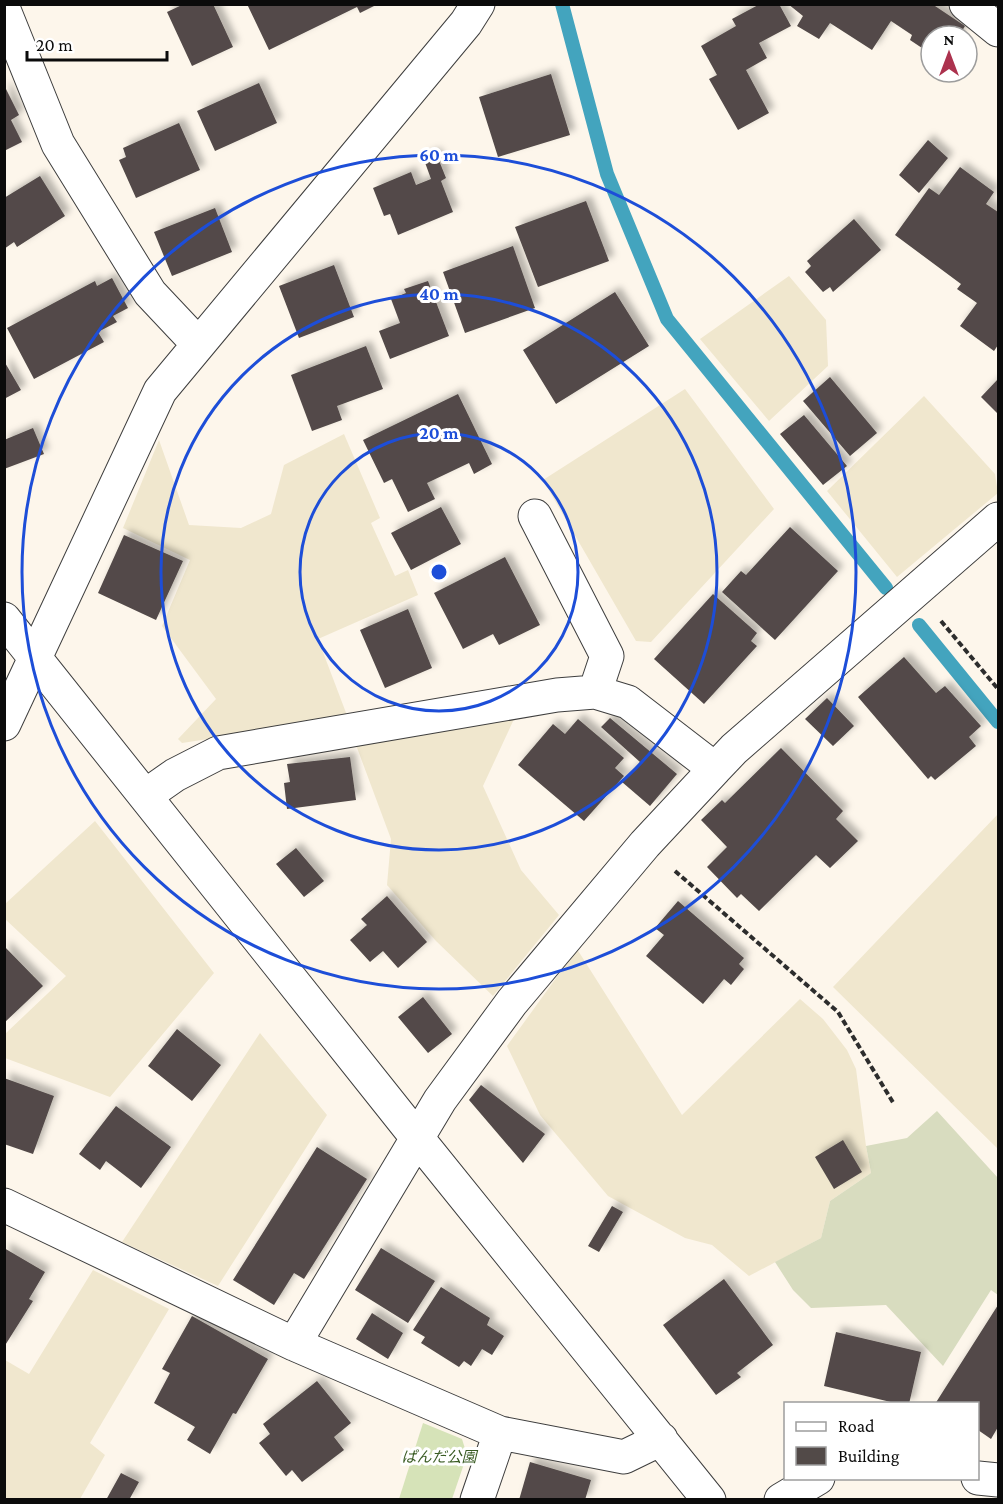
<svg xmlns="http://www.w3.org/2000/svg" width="1003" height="1504" viewBox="0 0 1003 1504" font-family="'Crimson Pro','Noto Sans JP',serif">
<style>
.farmland{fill:#f0e7ce}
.green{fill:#d6e3b8}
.cemetery{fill:#d8dcbf}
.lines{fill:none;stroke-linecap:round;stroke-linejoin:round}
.stream{stroke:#43a4be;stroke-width:14}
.building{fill:#524a48;filter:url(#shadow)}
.minor-casing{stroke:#3e3e3e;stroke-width:35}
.path{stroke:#2d2d2d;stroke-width:4;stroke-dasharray:6 3;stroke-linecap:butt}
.minor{stroke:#fff;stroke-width:33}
.ring{fill:none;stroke:#1d4ed8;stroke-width:3}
.labels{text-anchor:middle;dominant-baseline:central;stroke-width:6;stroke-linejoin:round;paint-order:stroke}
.park-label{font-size:15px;font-style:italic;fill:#395b23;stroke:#fff}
.centre{fill:#1d4ed8;stroke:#fff;stroke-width:3}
.ring-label{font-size:18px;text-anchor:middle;font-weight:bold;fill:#1d4ed8;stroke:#fff;stroke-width:6;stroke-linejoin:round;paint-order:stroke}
</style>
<defs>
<filter id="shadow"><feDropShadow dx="5.5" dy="-5.5" stdDeviation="3" flood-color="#0004"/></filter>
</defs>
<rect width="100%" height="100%" fill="#fdf6eb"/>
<!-- farmland -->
<path class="farmland" d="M789,276l37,44 2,46 -59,55 -69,-82z
M685,389l89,120 -123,133 -15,-1 -93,-161z
M924,396l71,78 3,19 -101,84 -70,-86z
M344,434l36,84 -9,5 24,53 13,-6 10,25 -100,44 30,79 -166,25 -4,-4 38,-40 -54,-73 28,-66 -67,-32 36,-88 30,85 52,3 30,-14 13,-49z
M514,719l-31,67 38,84 38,45 -66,81 -57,-55 -49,-56 4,-46 -35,-94z
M998,814v335l-165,-162z
M95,821l119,152 -104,124 -105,-39v-24l61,-58 -61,-57v-15z
M577,949l105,166 118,-116 23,20 24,31 9,19 10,77 5,27 -41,28 -9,37 -72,38 -37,-31 -27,-7 -77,-42 -68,-81 -33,-69z
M260,1033l67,82 -109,171 -96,-44z
M93,1270l76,39 -79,134 15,12 -25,44h-75v-139l24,14z"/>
<!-- green -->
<path class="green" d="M423,1423l39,16 5,16 -15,44h-53z"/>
<!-- cemetery -->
<path class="cemetery" d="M937,1111l61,67v117l-7,-5 -48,76 -57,-61 -75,3 -18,-18 -18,-28 46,-24 9,-37 41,-28 -5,-27 41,-8z"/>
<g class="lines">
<!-- stream -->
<path class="stream" d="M562,4l45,170 60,145 219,269
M919,625l79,97"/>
</g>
<!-- building -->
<path class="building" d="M184,4h29l20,43 -41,19 -25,-54z
M247,4h131l-18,9 -3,-6 -88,43z
M760,4h19l12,22 -32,17 8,15 -21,12 23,43 -31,17 -29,-51 8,-4 -16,-29 35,-20 -4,-7z
M788,4h144l33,22 -6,10h-28v18l-21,-14 2,-5 -21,-14 -19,29 -42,-27 -11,16 -22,-13 6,-10z
M551,74l19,61 -72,22 -19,-60z
M259,83l18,40 -62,28 -18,-40z
M4,85l15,30 -8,5 11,22 -18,9z
M179,123l21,47 -64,28 -17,-38 7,-3 -3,-9z
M928,140l20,18 -29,35 -20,-18z
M436,153l10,25 -5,3 12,31 -55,23 -8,-21 -6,2 -11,-28 38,-16 5,13 15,-6 -8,-22z
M960,167l34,25 -8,12 12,8v133l-4,6 -34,-25 17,-23 -20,-14 4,-5 -66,-49 34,-47 10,7z
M40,176l25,40 -48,31 -3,-5 -10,7v-51z
M586,201l23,60 -71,26 -23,-60z
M215,208l17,44 -60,24 -18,-44z
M854,219l27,31 -48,42 -3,-5 -7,5 -18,-20 6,-6 -4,-5z
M513,246l22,62 -70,25 -22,-61z
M334,265l20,52 -55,21 -20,-52z
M112,278l16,30 -15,8 4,6 -19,10 6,10 -70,37 -27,-51 88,-47 2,5z
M428,281l21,55 -59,23 -11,-28 21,-8 -9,-24 15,-6 -2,-4z
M615,292l34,54 -93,58 -33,-54z
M366,346l17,43 -46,17 5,14 -30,11 -21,-56z
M4,361l17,29 -17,9z
M830,377l47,56 -27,23 -47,-55z
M998,379v35l-17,-17z
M458,394l34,70 -18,10 -5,-11 -42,20 8,16 -27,13 -16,-33 -8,4 -21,-43z
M804,415l43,51 -24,19 -43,-51z
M33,428l11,26 -40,15v-29z
M441,507l20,37 -50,26 -20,-37z
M790,527l48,44 -63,69 -53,-48 19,-21 5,4z
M124,535l59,26 -27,59 -58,-27z
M505,557l35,68 -41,20 -6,-11 -30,15 -29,-56z
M713,594l44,39 -6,8 6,5 -53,58 -50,-45z
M408,609l24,59 -47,20 -25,-58z
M904,657l32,36 9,-7 36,40 -12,11 7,9 -41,34 -4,-4 -3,3 -70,-82z
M827,698l27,28 -21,20 -28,-27z
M610,718l67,56 -27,32 -28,-24 18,-20 -39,-35z
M578,719l46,39 -9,10 9,8 -40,45 -66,-56 35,-41 12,10z
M781,748l62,63 -7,8 22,22 -28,27 -14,-13 -57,56 -18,-17 -4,4 -30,-31 20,-20 -26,-27 21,-20 3,3z
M350,757l6,43 -69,9 -3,-26 6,-1 -3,-18z
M296,848l28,33 -20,16 -28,-33z
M387,896l40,46 -29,26 -15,-17 -13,11 -20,-22 17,-15 -6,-6z
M678,901l66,57 -5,6 5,5 -13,16 -7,-6 -21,25 -57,-48 18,-21 -9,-7z
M4,946l39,40 -39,37z
M423,997l29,37 -24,19 -30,-36z
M177,1029l44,36 -29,36 -44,-35z
M4,1078l50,18 -21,58 -29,-10z
M481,1085l64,49 -22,29 -54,-63z
M116,1106l55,41 -30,41 -35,-27 -6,9 -21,-16z
M843,1140l19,32 -28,17 -19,-32z
M317,1147l50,32 -63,100 -10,-6 -20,32 -41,-25z
M612,1206l11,6 -24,40 -11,-6z
M4,1248l41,24 -16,27 4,2 -29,46z
M381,1248l54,33 -27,42 -53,-33z
M724,1279l49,66 -36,28 4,4 -25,18 -53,-70z
M441,1287l49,31 -3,7 17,11 -12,19 -10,-6 -11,17 -7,-5 -5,6 -38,-24 4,-6 -12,-7z
M998,1305v122l-7,12 -13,-9v-26h-43z
M372,1313l31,20 -15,26 -32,-20z
M192,1316l76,43 -32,55 -3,-1 -23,41 -23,-14 8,-13 -41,-24 16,-30 -8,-4z
M836,1332l85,20 -12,52h-10l-75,-18z
M317,1381l34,42 -17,14 10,13 -42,32 -10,-12 -6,6 -27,-33 11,-9 -7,-10z
M530,1462l61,18 -6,20h-66z
M121,1473l18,9 -10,18h-23z"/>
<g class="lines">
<defs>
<path id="minor" d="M966,4l32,26
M4,10l54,134 92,149 48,51
M535,516l72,140 -12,36
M4,619l414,520 291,361
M4,724l156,-333 306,-368 12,-19
M145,796l30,-21 43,-22 339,-58 38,-3 33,10 87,67 19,-20 264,-230
M4,1205l290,139 206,89 124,24 37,-18
M294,1344l146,-244 72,-98 133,-158 70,-75
M978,1478l20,2
M477,1500l23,-67
M781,1500l37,-22"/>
</defs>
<!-- minor casing -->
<use href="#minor" class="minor-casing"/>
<!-- path -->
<path class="path" d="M941,621l57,68
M675,871l163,141 56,92"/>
<!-- minor -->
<use href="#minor" class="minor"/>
</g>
<!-- distance rings -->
<g class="ring">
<circle cx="439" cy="572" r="139"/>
<circle cx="439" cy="572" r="278"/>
<circle cx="439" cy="572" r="417"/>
</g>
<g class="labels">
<!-- park labels -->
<g class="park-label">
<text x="439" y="1457">ぱんだ公園</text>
</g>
</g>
<circle cx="439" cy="572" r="9" class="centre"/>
<g class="ring-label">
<text x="439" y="161">60 m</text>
<text x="439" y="300">40 m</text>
<text x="439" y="439">20 m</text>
</g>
<!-- border -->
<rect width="1003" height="1504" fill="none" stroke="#0b0b0b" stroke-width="12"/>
<!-- legend -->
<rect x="784" y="1402" width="195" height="78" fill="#ffffff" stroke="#9d9d9d" stroke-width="1.5"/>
<rect x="796" y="1422" width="30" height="9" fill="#ffffff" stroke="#9d9d9d" stroke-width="1.5"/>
<text x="838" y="1432" font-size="18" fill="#0b0b0b">Road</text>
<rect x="796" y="1447" width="30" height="18" fill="#524a48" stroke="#9d9d9d" stroke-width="1.5"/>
<text x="838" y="1462" font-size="18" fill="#0b0b0b">Building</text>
<!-- north arrow -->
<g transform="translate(949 54)"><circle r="28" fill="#ffffff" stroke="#9d9d9d" stroke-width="1.5"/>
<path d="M0-4.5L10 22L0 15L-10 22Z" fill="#ac324e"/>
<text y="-9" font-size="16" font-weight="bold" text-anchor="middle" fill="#0b0b0b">N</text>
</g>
<!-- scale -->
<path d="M27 51v9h140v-9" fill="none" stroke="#0b0b0b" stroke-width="3"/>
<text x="36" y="51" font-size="18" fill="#0b0b0b" stroke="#ffffff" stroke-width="4.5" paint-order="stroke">20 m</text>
</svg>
